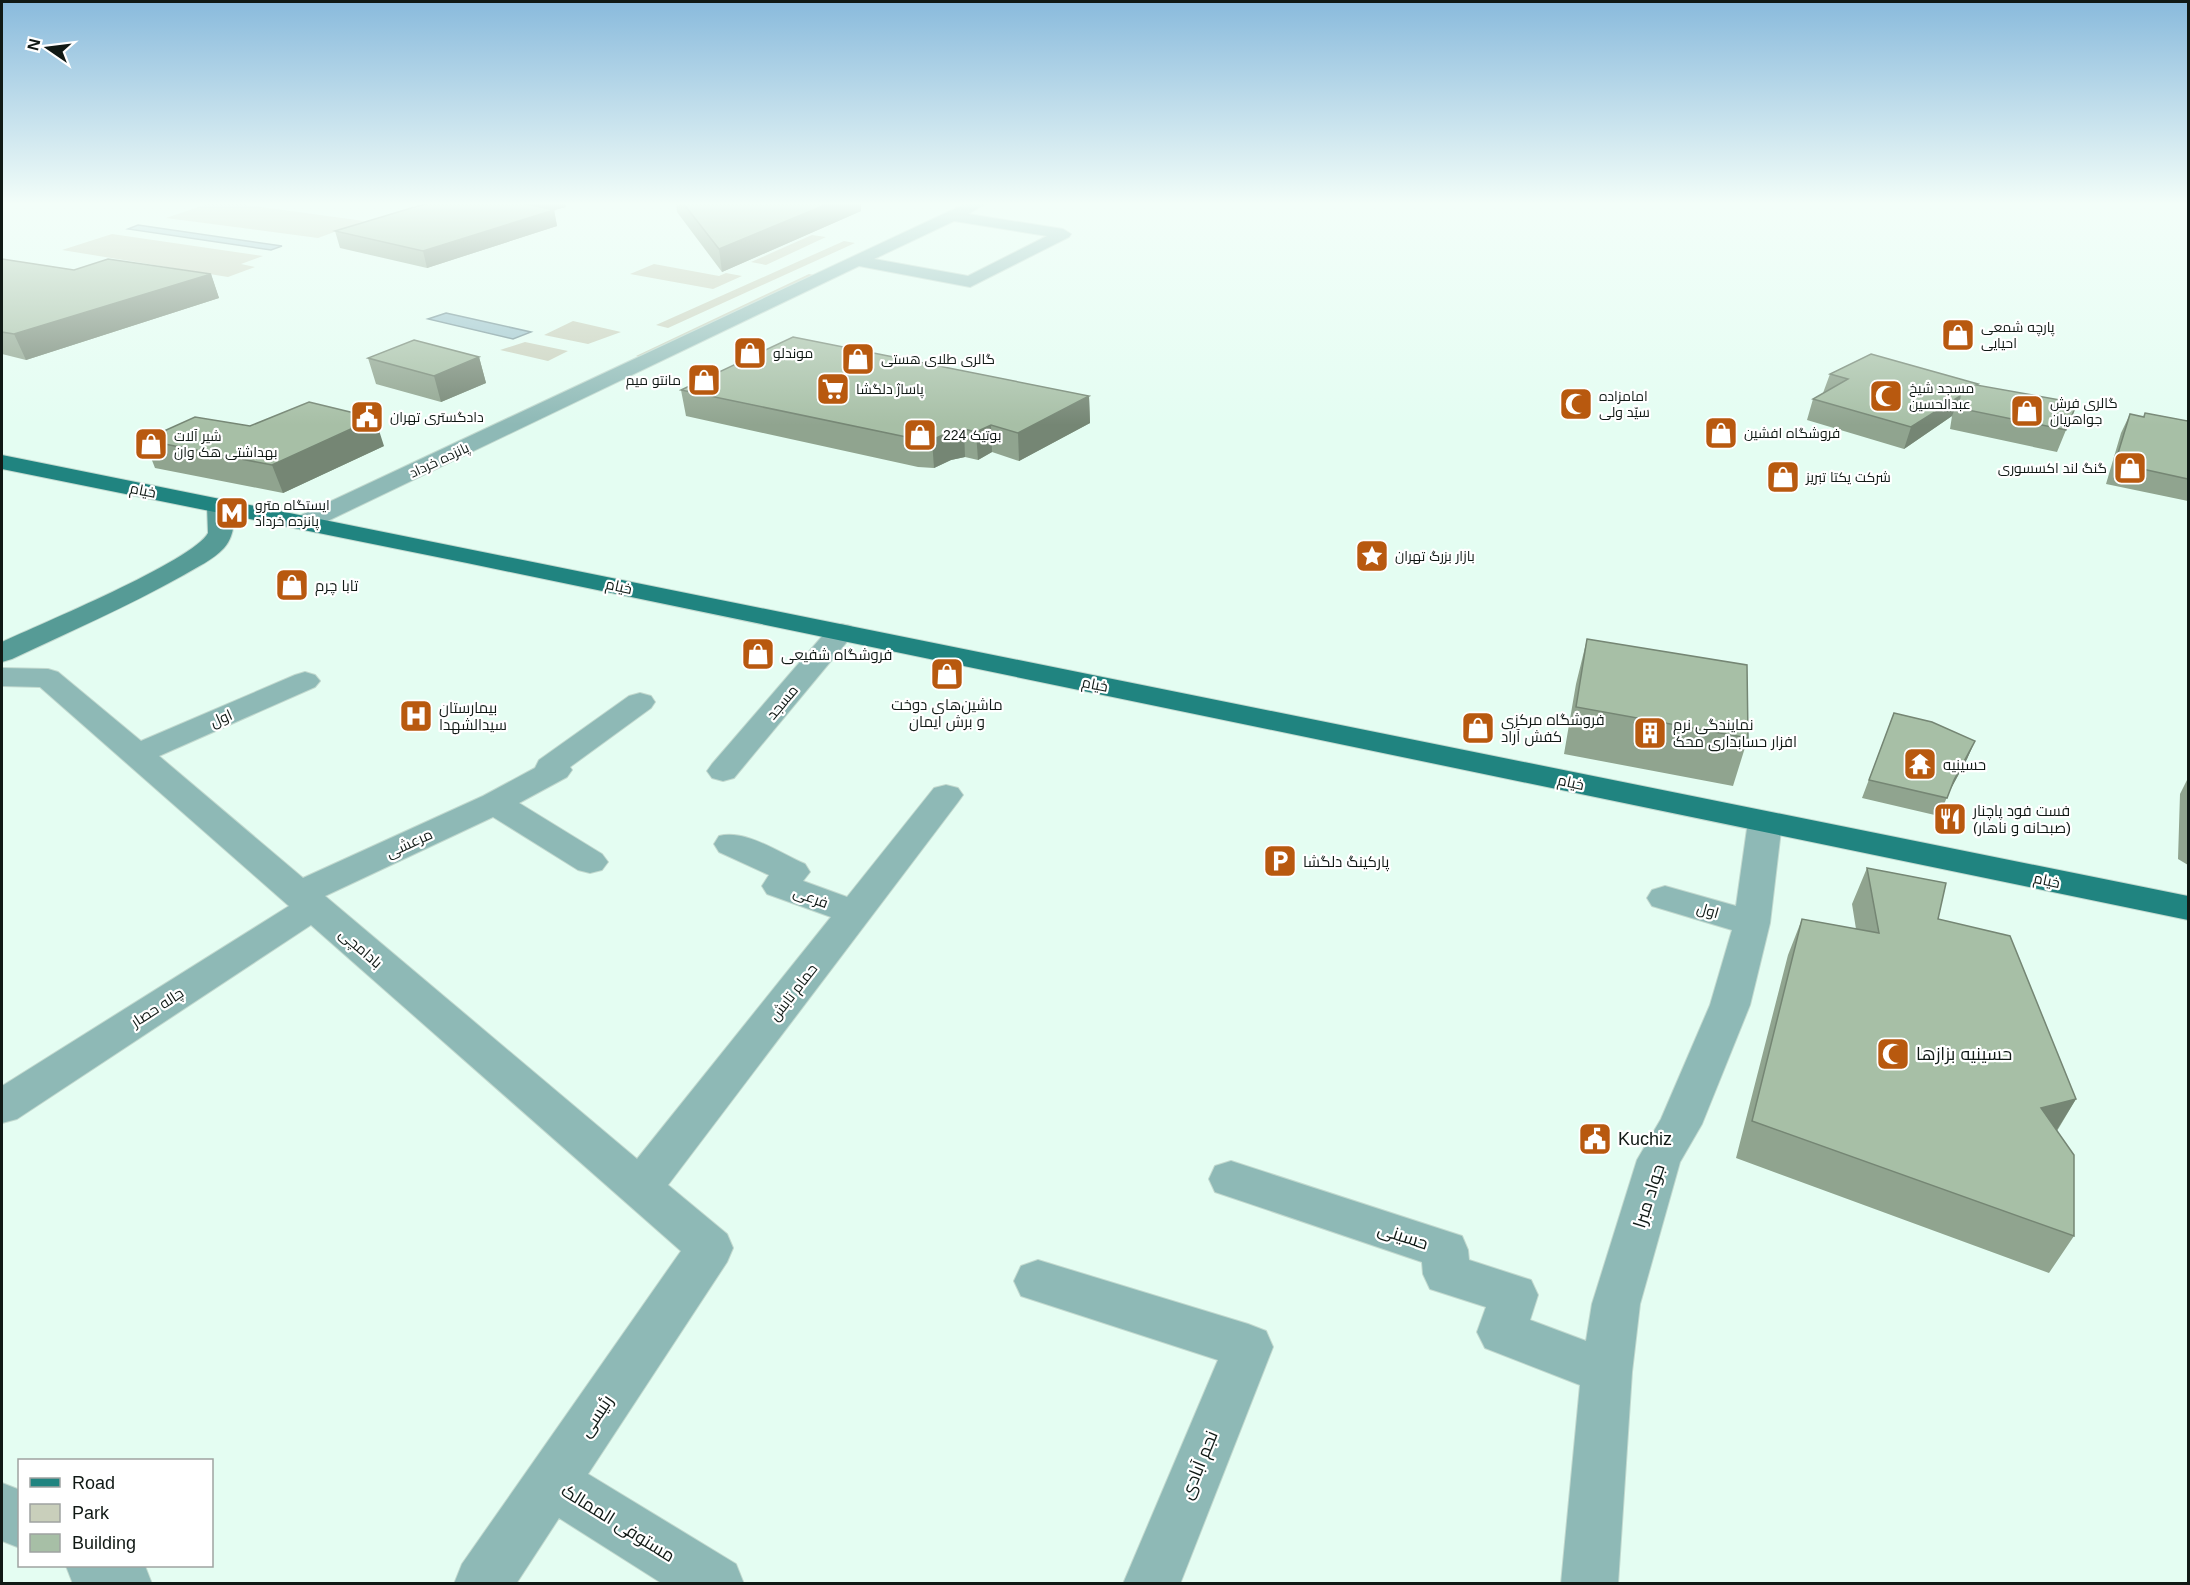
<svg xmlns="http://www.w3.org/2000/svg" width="2190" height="1585" viewBox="0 0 2190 1585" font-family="Helvetica,Cairo,sans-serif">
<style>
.green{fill:#c9cfbb}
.water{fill:#9bc2cb;stroke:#718f94;stroke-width:1.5}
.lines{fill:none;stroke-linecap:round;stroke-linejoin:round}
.street-casing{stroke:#c2d9cf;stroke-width:2}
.secondary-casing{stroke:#c2d9cf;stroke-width:2}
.primary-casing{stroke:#c2d9cf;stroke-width:2}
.street{fill:#8eb9b6;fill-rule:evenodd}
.secondary{fill:#569b96;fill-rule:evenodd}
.primary{fill:#208480;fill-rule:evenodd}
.wall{fill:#90a48f}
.shaded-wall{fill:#758674}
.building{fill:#a7bfa6;stroke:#758674;stroke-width:1.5}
.labels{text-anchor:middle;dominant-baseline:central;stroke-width:4.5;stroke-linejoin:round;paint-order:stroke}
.far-poi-label{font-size:14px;fill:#101915;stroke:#fff;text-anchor:start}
.far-street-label{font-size:14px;fill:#101915;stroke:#fff}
.street-label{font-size:15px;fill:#101915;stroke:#fff}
.poi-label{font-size:15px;fill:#101915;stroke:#fff;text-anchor:start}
.near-poi-label{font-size:18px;fill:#101915;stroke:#fff;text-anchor:start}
.near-street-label{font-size:18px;fill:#101915;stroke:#fff}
</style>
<rect width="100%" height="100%" fill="#e4fdf2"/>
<!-- green -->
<path class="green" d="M210,203h23l131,18 -46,17 -152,-20z
M112,234l151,22 -22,8 14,3 -27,10 -166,-27z
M812,235l14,2 -60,28 -15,-3z
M844,241l11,2 -187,85 -12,-3z
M654,264l65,12 7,-3 16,3 -29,13 -83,-15z
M809,274l9,2 -172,82 -10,-2z
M573,321l48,11 -33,12 -44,-9z
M525,342l43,9 -20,10 -48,-11z"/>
<!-- water -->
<path class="water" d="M138,225l144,21 -11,4 -143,-21z
M446,313l85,19 -18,7 -85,-20z"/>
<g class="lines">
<defs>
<path id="street" d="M967,203h20l-19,11 95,15 8,5 -2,3 -99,50 -111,-21 -546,262 -9,2 -9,-2 -3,-5 3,-5zM954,221l93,15 -79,40 -94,-17z
M841,624l10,2 4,6 -121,146 -11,3 -11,-3 -5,-7 5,-7 119,-138z
M2,668l46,1 10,3 83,69 154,-66 10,-3 10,3 5,6 -5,6 -156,69 144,122 180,-82 52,-28 4,-8 90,-64 11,-3 11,3 4,6 -4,6 -81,59 2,3 -5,7 -48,26 83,51 6,8 -6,8 -12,3 -12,-3 -85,-53 -168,79 312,263 194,-242 -64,-23 -5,-8 7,-11 -50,-23 -5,-8 5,-8c27,-7 60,17 86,28l5,8 -7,9 44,16 87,-109 12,-3 12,3 5,7 -5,7 -290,383 59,49 6,14 -6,14 -139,212 148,90 8,20h-81l-104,-66 -43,66h-62l8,-20 219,-313 -370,-326 -294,194 -15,4v-37l287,-180 -249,-219 -38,-1z
M1765,812l12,3 5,7 -12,101 -20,82 -48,119 -22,38 -40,142 -8,68 -14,212h-57l19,-199 -95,-37 -8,-16 9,-25 -56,-18 -7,-15 -1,-12 -207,-70 -6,-13 6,-13 16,-5 231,75 6,14 1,10 62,20 7,15 -8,25 56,21 6,-37 45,-144 24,-41 49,-114 22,-75 -80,-24 -5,-8 5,-8 13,-4 71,20 12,-84 5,-7z
M1038,1260l210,64 18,7 7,16 -93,237h-57l95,-224 -197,-64 -7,-15 7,-15z
M2,1483l18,7v58l-18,-7z
M66,1566h79l7,18h-79z"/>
<path id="secondary" d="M219,499l9,2c9,13 7,35 -4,47 -11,12 -27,19 -42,28 -55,31 -113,56 -170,83l-10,3v-20c36,-17 191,-81 206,-109l-1,-27 3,-5z"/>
<path id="primary" d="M2,455l2186,441v24l-1721,-357 -465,-94z"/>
</defs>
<!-- street casing -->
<use href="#street" class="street-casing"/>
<!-- secondary casing -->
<use href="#secondary" class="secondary-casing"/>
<!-- primary casing -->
<use href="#primary" class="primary-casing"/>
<!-- street -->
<use href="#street" class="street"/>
<!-- secondary -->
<use href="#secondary" class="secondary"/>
<!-- primary -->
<use href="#primary" class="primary"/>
</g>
<!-- wall -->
<path class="wall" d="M676,203h185v8l-139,61 -45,-60z
M566,207l-12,3 3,16 -130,42 -87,-20 -5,-17z
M2,259l72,11 137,4 8,24 -193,62 -24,-6z
M479,357l7,26 -45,19 -65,-18 -8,-26z
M1830,374l148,10v2l88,44 -9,22 -107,-23 2,-13 -48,33 -97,-29 6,-21 10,-6z
M681,390l408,6 1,27 -71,38 -27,-9 -14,8 -13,-3 -14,3 -17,8 -16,-1 -232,-51z
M2145,413l43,8v80l-82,-17 15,-51 9,-19 13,3z
M250,426l134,20 -101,47 -128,-25 -11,-28z
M1587,639l161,99 -15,48 -169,-32 12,-70z
M1894,713l81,28 -8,18 -17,31 -11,26 -77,-18z
M2188,778v87l-10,-6 2,-65z
M1867,868l71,51 138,180 -19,32 17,105 -25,37 -313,-115 52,-203 14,-36 54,10 -4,-25z"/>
<!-- shaded-wall -->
<path class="shaded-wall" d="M524,203h41l1,4 -12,3 3,16 -130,42 -4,-17z
M830,203h31v8l-139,61 -3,-23z
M211,274l8,24 -193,62 -12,-26z
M479,357l7,26 -45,19 -7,-26z
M1089,396l1,27 -71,38 -1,-28z
M1960,396l-8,20 -48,33 7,-22z
M375,418l9,28 -101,47 -11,-28z
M991,425l1,27 -14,8 -2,-28z
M964,429l1,28 -14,3 -17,8 -2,-28 17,-8z
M1975,741l-8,18 -21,39 8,-18z
M2076,1099l-23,37 -12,-28z"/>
<!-- building -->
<path class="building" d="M428,203h96h-2l32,7 -131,41 -88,-20z
M683,203h147l-111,46z
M2,259l72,11 34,-11 103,15 -197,60 -12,-2z
M793,337l296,59 -71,37 -27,-8 -15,7 -12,-3 -15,3 -17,8 -16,-1 -235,-49z
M414,340l65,17 -45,19 -66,-18z
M1871,354l107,30 -2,1 101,18 -11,27 -108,-22 2,-12 -49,31 -98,-28 35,-20 -18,-5z
M309,402l66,16 -103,47 -128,-25 51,-23 55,9z
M2145,413l43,8v58l-73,-16 15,-49 14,3z
M1587,639l160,26 1,73 -172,-31z
M1894,713l38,9 43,19 -21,39 -7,18 -78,-18z
M1867,868l79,15 -8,36 72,17 66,163 -35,9 33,47v81l-322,-115 50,-202 77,14z"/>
<!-- sky -->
<linearGradient id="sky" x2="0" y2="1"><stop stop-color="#89badc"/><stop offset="0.48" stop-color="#f3fef9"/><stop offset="1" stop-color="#f3fef9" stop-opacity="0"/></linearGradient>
<rect width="2190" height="425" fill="url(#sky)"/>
<!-- icons -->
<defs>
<symbol id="shop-square" viewBox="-11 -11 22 22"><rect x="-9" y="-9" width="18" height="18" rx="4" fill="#b8590f" stroke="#fff"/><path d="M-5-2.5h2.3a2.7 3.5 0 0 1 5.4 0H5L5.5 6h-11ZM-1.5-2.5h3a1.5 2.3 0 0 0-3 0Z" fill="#fff"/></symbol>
<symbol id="supermarket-square" viewBox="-11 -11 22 22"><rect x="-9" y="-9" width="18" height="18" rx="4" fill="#b8590f" stroke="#fff"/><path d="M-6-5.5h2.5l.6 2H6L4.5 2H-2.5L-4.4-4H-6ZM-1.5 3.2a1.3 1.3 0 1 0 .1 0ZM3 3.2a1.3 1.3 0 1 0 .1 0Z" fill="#fff"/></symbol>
<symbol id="mosque-square" viewBox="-11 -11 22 22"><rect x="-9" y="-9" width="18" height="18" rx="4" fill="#b8590f" stroke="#fff"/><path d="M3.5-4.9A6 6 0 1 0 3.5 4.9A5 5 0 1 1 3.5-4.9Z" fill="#fff"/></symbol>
<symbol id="civic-square" viewBox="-11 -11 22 22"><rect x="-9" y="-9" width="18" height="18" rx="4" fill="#b8590f" stroke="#fff"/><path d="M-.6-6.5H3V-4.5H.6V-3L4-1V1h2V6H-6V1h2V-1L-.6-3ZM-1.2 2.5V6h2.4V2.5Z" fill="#fff"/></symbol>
<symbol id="metro-square" viewBox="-11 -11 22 22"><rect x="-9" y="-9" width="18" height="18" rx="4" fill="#b8590f" stroke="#fff"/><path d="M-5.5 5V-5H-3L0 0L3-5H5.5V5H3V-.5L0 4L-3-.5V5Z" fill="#fff"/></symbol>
<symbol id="sight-square" viewBox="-11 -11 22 22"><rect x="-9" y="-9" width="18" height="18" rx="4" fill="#b8590f" stroke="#fff"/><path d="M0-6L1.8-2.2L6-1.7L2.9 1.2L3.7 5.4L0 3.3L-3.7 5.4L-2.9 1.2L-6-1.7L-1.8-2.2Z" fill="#fff"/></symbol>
<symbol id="hospital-square" viewBox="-11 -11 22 22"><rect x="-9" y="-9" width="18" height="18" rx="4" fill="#b8590f" stroke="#fff"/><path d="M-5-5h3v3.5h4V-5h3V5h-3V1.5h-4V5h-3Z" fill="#fff"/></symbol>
<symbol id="building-square" viewBox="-11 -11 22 22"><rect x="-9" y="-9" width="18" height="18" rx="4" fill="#b8590f" stroke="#fff"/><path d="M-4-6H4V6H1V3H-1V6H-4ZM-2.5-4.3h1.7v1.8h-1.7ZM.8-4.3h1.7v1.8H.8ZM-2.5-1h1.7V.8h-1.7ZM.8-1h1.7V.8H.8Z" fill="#fff"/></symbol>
<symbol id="temple-square" viewBox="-11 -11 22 22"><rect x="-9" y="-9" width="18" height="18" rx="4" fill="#b8590f" stroke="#fff"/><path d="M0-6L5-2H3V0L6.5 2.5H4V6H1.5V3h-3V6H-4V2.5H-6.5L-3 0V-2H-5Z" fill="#fff"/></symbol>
<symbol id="restaurant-square" viewBox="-11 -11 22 22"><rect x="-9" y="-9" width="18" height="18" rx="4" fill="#b8590f" stroke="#fff"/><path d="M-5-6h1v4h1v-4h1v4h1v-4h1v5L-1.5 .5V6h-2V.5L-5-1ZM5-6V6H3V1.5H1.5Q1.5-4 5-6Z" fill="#fff"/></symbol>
<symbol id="parking-square" viewBox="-11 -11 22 22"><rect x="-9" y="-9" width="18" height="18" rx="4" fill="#b8590f" stroke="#fff"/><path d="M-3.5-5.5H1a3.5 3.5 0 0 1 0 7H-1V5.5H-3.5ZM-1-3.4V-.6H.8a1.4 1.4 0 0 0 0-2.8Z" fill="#fff"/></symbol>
</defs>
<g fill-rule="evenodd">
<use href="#shop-square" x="1939" y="316" width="38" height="38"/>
<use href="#shop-square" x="731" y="334" width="38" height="38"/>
<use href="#shop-square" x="839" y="340" width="38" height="38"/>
<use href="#shop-square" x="685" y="361" width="38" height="38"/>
<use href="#supermarket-square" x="814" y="370" width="38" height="38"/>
<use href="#mosque-square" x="1867" y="377" width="38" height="38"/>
<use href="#mosque-square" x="1557" y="385" width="38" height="38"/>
<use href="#shop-square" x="2008" y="392" width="38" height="38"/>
<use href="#civic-square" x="348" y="398" width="38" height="38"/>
<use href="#shop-square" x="1702" y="414" width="38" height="38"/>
<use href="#shop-square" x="901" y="416" width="38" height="38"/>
<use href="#shop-square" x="132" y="425" width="38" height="38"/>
<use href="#shop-square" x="2111" y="449" width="38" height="38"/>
<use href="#shop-square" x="1764" y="458" width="38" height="38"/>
<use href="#metro-square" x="213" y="494" width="38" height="38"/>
<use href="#sight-square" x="1353" y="537" width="38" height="38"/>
<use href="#shop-square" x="273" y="566" width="38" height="38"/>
<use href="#shop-square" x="739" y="635" width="38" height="38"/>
<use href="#shop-square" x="928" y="655" width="38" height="38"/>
<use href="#hospital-square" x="397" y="697" width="38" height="38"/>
<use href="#shop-square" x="1459" y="709" width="38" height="38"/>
<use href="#building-square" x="1631" y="714" width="38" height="38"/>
<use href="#temple-square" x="1901" y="745" width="38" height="38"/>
<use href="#restaurant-square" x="1931" y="800" width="38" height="38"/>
<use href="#parking-square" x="1261" y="842" width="38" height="38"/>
<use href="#mosque-square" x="1874" y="1035" width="38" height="38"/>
<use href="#civic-square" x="1576" y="1120" width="38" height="38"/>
</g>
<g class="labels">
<!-- far-poi labels -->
<g class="far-poi-label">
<text x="1981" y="327">پارچه شمعی<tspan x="1981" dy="16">احیایی</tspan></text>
<text x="773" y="353">موندلو</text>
<text x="881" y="359">گالری طلای هستی</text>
<text x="681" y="380" text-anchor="end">مانتو میم</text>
<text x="1909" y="388">مسجد شیخ<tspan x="1909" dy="16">عبدالحسین</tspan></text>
<text x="856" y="389">پاساژ دلگشا</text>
<text x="1599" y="396">امامزاده<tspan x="1599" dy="16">سیّد ولی</tspan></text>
<text x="2050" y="403">گالری فرش<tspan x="2050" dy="16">جواهریان</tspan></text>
<text x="390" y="417">دادگستری تهران</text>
<text x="1744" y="433">فروشگاه افشین</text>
<text x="943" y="435">بوتیک 224</text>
<text x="174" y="436">شیر آلات<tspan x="174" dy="16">بهداشتی هک وان</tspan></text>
<text x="2107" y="468" text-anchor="end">گنگ لند اکسسوری</text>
<text x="1806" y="477">شرکت یکتا تبریز</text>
<text x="255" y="505">ایستگاه مترو<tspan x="255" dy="16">پانزده خرداد</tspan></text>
<text x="1395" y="556">بازار بزرگ تهران</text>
</g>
<!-- far-street labels -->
<g class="far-street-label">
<text transform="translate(439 460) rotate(-25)">پانزده خرداد</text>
</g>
<!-- street labels -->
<g class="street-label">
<text transform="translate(143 490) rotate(11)">خیام</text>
<text transform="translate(619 586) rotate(12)">خیام</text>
<text transform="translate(1095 684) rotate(11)">خیام</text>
<text transform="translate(782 702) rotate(-50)">مسجد</text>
<text transform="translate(221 718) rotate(-24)">اول</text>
<text transform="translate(1571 782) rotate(12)">خیام</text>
<text transform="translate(409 843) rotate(-25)">مرعشی</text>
<text transform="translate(2047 880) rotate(12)">خیام</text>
<text transform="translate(811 897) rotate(20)">فرعی</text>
<text transform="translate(1708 910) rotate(16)">اول</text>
<text transform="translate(361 948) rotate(41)">بادامچی</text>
<text transform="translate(793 992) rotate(-52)">حمام تابش</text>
<text transform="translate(157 1007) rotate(-33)">چاله حصار</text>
</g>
<!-- poi labels -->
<g class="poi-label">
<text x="315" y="585">تابا چرم</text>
<text x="781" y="654">فروشگاه شفيعی</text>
<text x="947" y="704" text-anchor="middle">ماشین‌های دوخت<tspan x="947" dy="17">و برش ایمان</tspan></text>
<text x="439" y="707">بیمارستان<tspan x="439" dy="17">سیدالشهدا</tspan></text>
<text x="1501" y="719">فروشگاه مرکزی<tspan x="1501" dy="17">کفش آراد</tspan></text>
<text x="1673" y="724">نمایندگی نرم<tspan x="1673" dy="17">افزار حسابداری محک</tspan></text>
<text x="1943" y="764">حسینیه</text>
<text x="1973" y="810">فست فود پاچنار<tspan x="1973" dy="17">(صبحانه و ناهار)</tspan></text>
<text x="1303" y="861">پارکینگ دلگشا</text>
</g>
<!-- near-poi labels -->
<g class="near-poi-label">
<text x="1916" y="1054">حسینیه بزازها</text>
<text x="1618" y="1139">Kuchiz</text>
</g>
<!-- near-street labels -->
<g class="near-street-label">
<text transform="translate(1649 1196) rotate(-72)">جواد مبرا</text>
<text transform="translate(1403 1236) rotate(18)">حسینی</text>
<text transform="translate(596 1416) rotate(-56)">رئیسی</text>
<text transform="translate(1199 1465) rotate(-68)">نجم آبادی</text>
<text transform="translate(618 1523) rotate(32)">مستوفی الممالک</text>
</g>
</g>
<!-- border -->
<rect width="2190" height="1585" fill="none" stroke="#101915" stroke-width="6"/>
<!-- legend -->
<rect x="18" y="1459" width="195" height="108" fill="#ffffff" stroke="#9fa3a1" stroke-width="1.5"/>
<rect x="30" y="1478" width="30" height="9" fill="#208480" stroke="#9fa3a1" stroke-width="1.5"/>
<text x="72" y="1489" font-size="18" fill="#101915">Road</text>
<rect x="30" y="1504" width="30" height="18" fill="#c9cfbb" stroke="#9fa3a1" stroke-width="1.5"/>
<text x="72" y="1519" font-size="18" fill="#101915">Park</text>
<rect x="30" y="1534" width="30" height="18" fill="#a7bfa6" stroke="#9fa3a1" stroke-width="1.5"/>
<text x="72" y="1549" font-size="18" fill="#101915">Building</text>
<!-- north arrow -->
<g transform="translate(48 48) rotate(284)" stroke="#ffffff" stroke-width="4.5" paint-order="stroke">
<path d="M0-4.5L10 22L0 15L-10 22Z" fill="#101915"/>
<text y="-9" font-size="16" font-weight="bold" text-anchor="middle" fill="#101915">N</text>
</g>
</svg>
